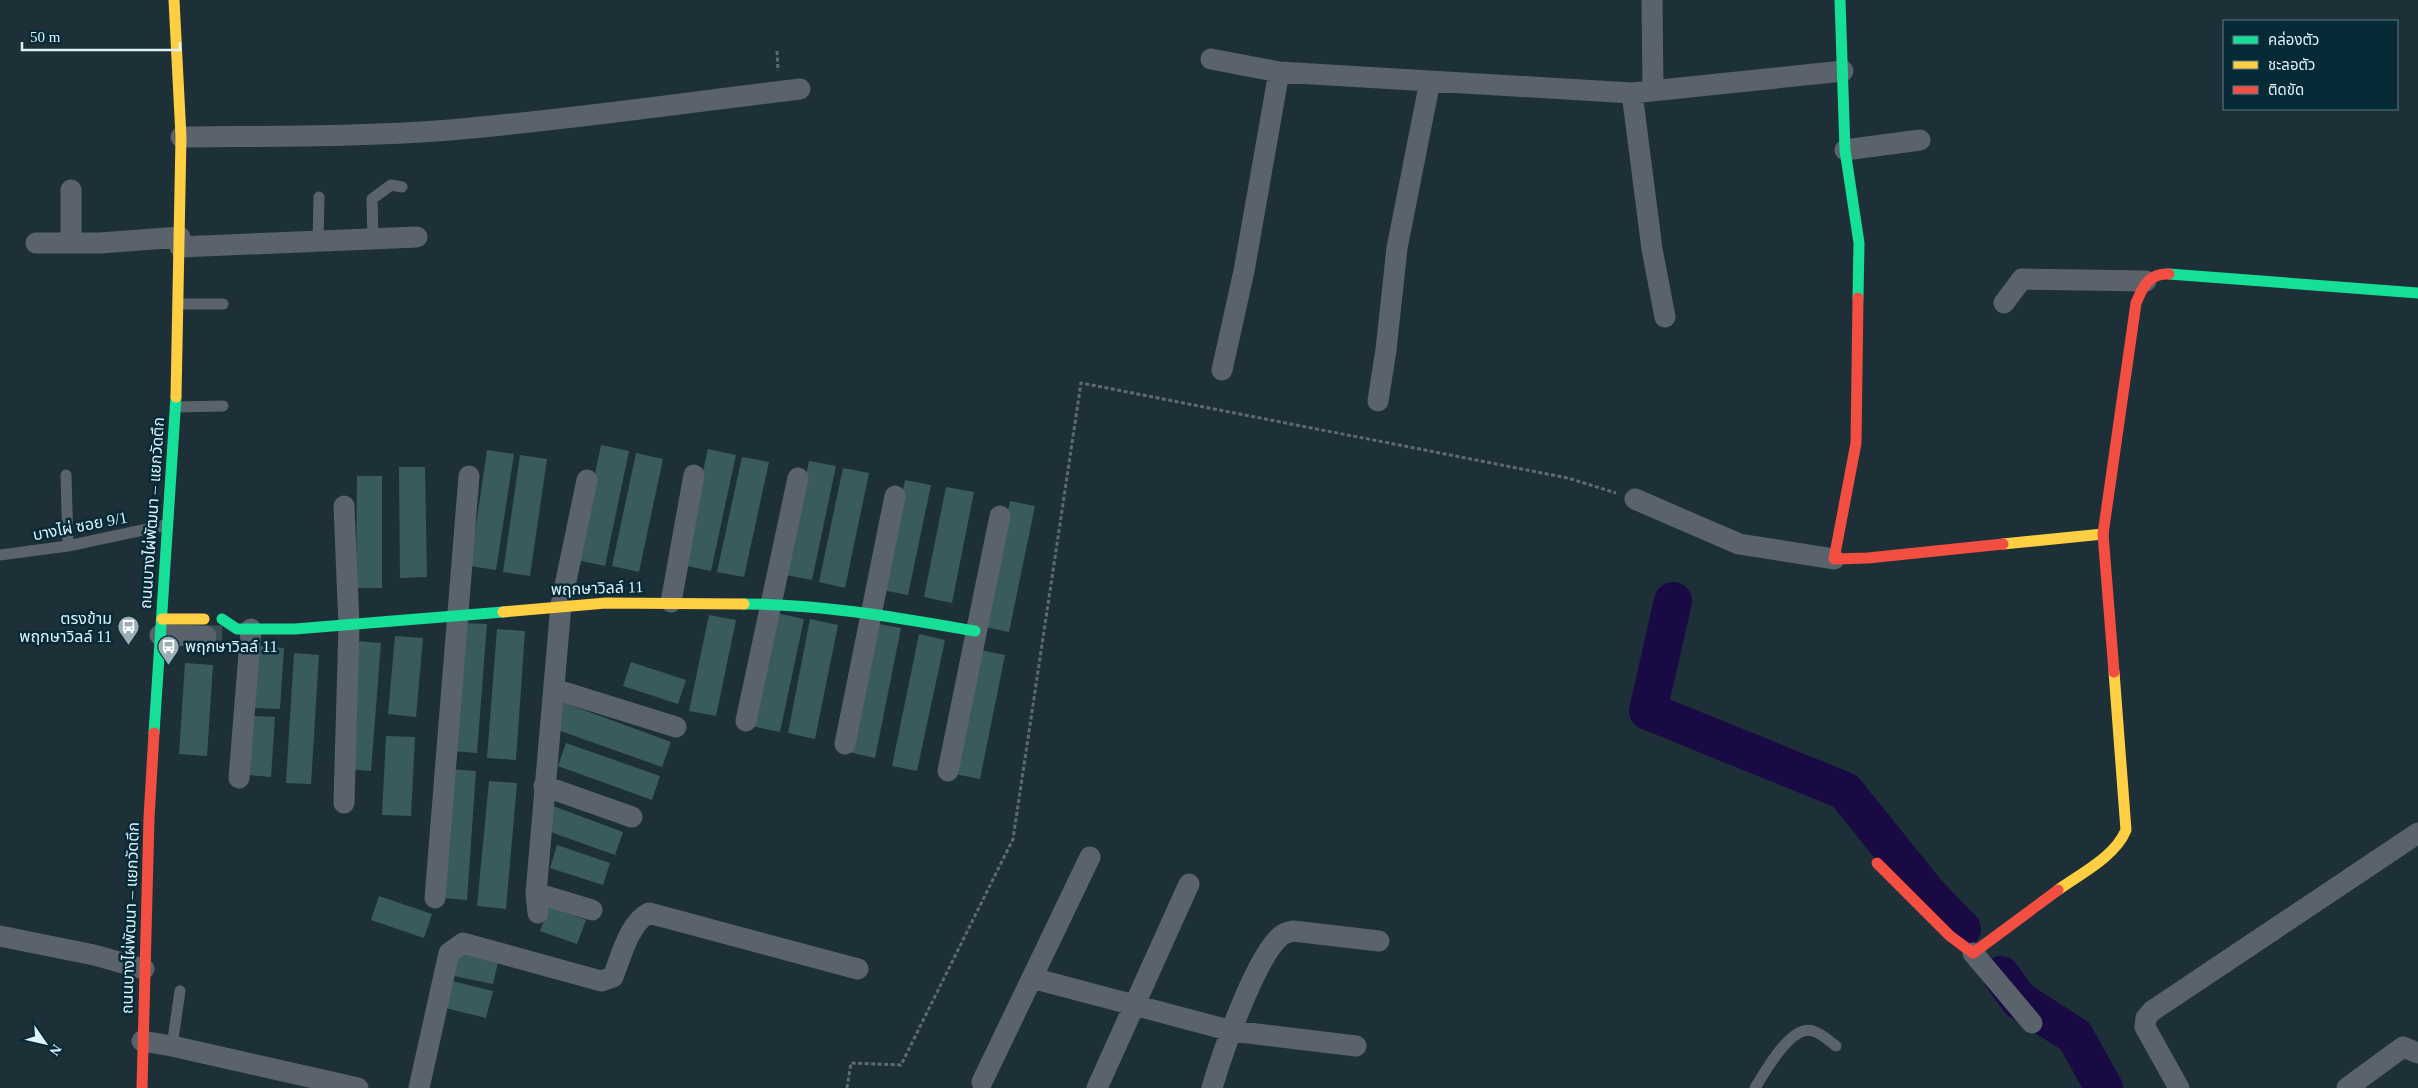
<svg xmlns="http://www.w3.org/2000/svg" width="2418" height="1088" viewBox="0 0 2418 1088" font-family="'Times New Roman','Noto Sans Thai',serif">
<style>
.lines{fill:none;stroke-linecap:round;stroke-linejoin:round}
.river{stroke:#190a44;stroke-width:38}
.building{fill:#3a5b5e}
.street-tunnel{stroke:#3a4d54;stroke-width:21;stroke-dasharray:21 11;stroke-linecap:butt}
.path{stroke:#5f6970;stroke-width:3;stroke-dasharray:4 2.5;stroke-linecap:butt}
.lane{stroke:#5a636c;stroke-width:11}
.street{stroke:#5a636c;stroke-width:21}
.fast{stroke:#16e098;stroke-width:11}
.slow{stroke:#ffcf43;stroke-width:11}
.jam{stroke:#f24e42;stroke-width:11}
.labels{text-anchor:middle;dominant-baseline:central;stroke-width:5;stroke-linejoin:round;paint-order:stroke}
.street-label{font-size:16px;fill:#dff2fa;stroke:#062b37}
.poi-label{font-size:16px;fill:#dff2fa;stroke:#062b37;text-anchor:end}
</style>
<rect width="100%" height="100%" fill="#1d3037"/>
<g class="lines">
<!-- river -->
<path class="river" d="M1673,601l-25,110 197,80 83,103 34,35
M2001,975l18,25 56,36 29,52"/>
</g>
<!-- building -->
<path class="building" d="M601,445l28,6 -24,115 -28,-6z
M708,449l28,6 -25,116 -29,-6z
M487,450l27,4 -18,116 -26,-4z
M636,453l27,6 -24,113 -27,-6z
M520,455l27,4 -17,117 -27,-4z
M742,457l27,5 -25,115 -27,-5z
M809,461l27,5 -24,114 -26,-5z
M399,467h26l2,110 -27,1z
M843,468l26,5 -24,115 -26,-6z
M357,476h25v112h-26z
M905,480l26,5 -23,110 -26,-5z
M946,487l28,5 -22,111 -28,-6z
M1010,501l25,5 -26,126 -24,-5z
M776,613l28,6 -24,113 -28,-6z
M709,615l27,5 -20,96 -27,-5z
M810,619l28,6 -23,114 -27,-6z
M461,623l26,1 -10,129 -25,-2z
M874,623l27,5 -26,130 -27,-6z
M497,629l28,2 -9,129 -29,-2z
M919,634l26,6 -28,131 -25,-5z
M395,636l28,2 -7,79 -28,-3z
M356,641l25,2 -10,128 -25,-2z
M259,646l25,2 -4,61 -25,-1z
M980,650l25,5 -25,124 -25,-5z
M294,653l25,2 -8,129 -25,-1z
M631,662l55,18 -8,24 -55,-18z
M185,663l28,2 -6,91 -28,-2z
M562,702l109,40 -9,25 -110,-39z
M252,716l23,1 -4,60 -23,-2z
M386,736l29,1 -4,79 -29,-1z
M566,743l94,33 -8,24 -94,-34z
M450,769l26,2 -9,129 -25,-2z
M489,781l28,2 -11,126 -29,-3z
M553,806l70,26 -8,23 -70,-25z
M557,845l53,18 -7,22 -53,-17z
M379,896l53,18 -8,24 -53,-18z
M549,907l37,13 -9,24 -37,-13z
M455,948l44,10 -6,26 -44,-9z
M448,980l45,11 -7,27 -45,-11z"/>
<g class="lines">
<!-- street-tunnel -->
<path class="street-tunnel" d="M206,636h16"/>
<!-- path -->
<path class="path" d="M777,51l1,20
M847,1088l4,-25 50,2 112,-226 68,-456 487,95 48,15"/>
<!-- lane -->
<path class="lane" d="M373,239l-1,-40 19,-14 11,2
M318,241l1,-44
M179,304h44
M175,407l48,-1
M66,475l2,71
M0,555l68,-9 98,-21
M172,1046l8,-55
M1755,1088c10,-16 36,-64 58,-57 8,2 16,10 23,15"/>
<!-- street -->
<path class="street" d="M1652,0l1,90
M1211,59l68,13 353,21 211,-22
M1632,93l20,156 13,68
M181,137c90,-1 179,0 269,-7 117,-10 233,-27 350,-41
M1845,150l75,-10
M36,243h64l80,-6
M71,243v-53
M180,247l237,-10
M2004,303l18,-24 124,2
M1222,370l22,-99 35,-199
M1378,401l8,-51 11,-102 33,-167
M587,480l-26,125 -25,288 56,17
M1635,499l104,45 95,15
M344,506l5,120 -5,177
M671,602l23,-127
M160,635l46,1
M554,689l122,38
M746,721l52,-243
M845,744l50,-248
M948,771l52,-255
M239,778l12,-149
M544,786l88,31
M536,893l2,20
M435,898l34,-422
M0,936l94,19 50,14
M1973,953l59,70
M1032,978l200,53 124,15
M142,1041l30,5 186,42
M982,1082l108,-225
M419,1088l30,-135 14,-10 138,38 12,-4c8,-20 16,-54 36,-64l209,56
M1097,1088l92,-204
M1212,1088c10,-34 44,-133 70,-153 3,-2 7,-3 11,-4l86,10
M2179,1088l-34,-61 1,-9 6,-7 266,-178
M2347,1088l56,-41 15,6"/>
<!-- fast -->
<path class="fast" d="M1840,0l5,150 14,93 -1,55
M2169,274l249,19
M744,604c78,0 155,14 231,27
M222,619l15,10h58l208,-17
M154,733l22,-336"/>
<!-- slow -->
<path class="slow" d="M174,0l7,137 -5,260
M2003,544l100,-10
M503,612l103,-9 138,1
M162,619h42
M2058,890c22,-16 57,-33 68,-60l-12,-158"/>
<!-- jam -->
<path class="jam" d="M1858,298l-2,145 -22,116 34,-1 135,-14
M2114,672l-11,-138 33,-231c7,-16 12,-30 33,-29
M1877,863l73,73 23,17 85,-63
M142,1088l7,-270 5,-85"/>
</g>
<!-- icons -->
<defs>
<symbol id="bus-pin" viewBox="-11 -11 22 30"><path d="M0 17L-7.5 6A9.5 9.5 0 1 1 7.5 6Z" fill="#9baeb6" stroke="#062b37"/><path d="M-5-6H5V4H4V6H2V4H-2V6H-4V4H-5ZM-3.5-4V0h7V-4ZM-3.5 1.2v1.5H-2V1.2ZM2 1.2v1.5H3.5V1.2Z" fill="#fff"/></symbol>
</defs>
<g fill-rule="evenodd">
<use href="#bus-pin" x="116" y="614" width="25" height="34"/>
<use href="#bus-pin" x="156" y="634" width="25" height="34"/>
</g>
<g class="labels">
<!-- street labels -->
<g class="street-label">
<text transform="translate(152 513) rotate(-86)">ถนนบางไผ่พัฒนา – แยกวัดตึก</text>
<text transform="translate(80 526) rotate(-11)">บางไผ่ ซอย 9/1</text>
<text transform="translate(597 588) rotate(-2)">พฤกษาวิลล์ 11</text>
<text transform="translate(130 918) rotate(-88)">ถนนบางไผ่พัฒนา – แยกวัดตึก</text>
</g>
<!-- poi labels -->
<g class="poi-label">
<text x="112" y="618">ตรงข้าม<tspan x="112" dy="18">พฤกษาวิลล์ 11</tspan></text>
<text x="185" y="646" text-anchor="start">พฤกษาวิลล์ 11</text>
</g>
</g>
<!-- legend -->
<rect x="2223" y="20" width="175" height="90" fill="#062b37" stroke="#5d7b85"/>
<rect x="2233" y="36" width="25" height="8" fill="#16e098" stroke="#5d7b85"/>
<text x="2268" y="45" font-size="15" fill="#dff2fa">คล่องตัว</text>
<rect x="2233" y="61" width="25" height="8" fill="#ffcf43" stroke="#5d7b85"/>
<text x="2268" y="70" font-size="15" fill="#dff2fa">ชะลอตัว</text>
<rect x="2233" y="86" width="25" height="8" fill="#f24e42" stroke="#5d7b85"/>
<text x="2268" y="95" font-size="15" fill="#dff2fa">ติดขัด</text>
<!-- north arrow -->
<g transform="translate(45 1043) rotate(124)" stroke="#062b37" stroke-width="4" paint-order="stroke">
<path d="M0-4L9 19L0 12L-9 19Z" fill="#dff2fa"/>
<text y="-8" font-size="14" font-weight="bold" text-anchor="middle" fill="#dff2fa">N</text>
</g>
<!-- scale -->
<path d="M22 42v8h158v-8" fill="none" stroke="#dff2fa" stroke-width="2.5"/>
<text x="30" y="42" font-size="15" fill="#dff2fa" stroke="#062b37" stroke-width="4" paint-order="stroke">50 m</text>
</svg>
